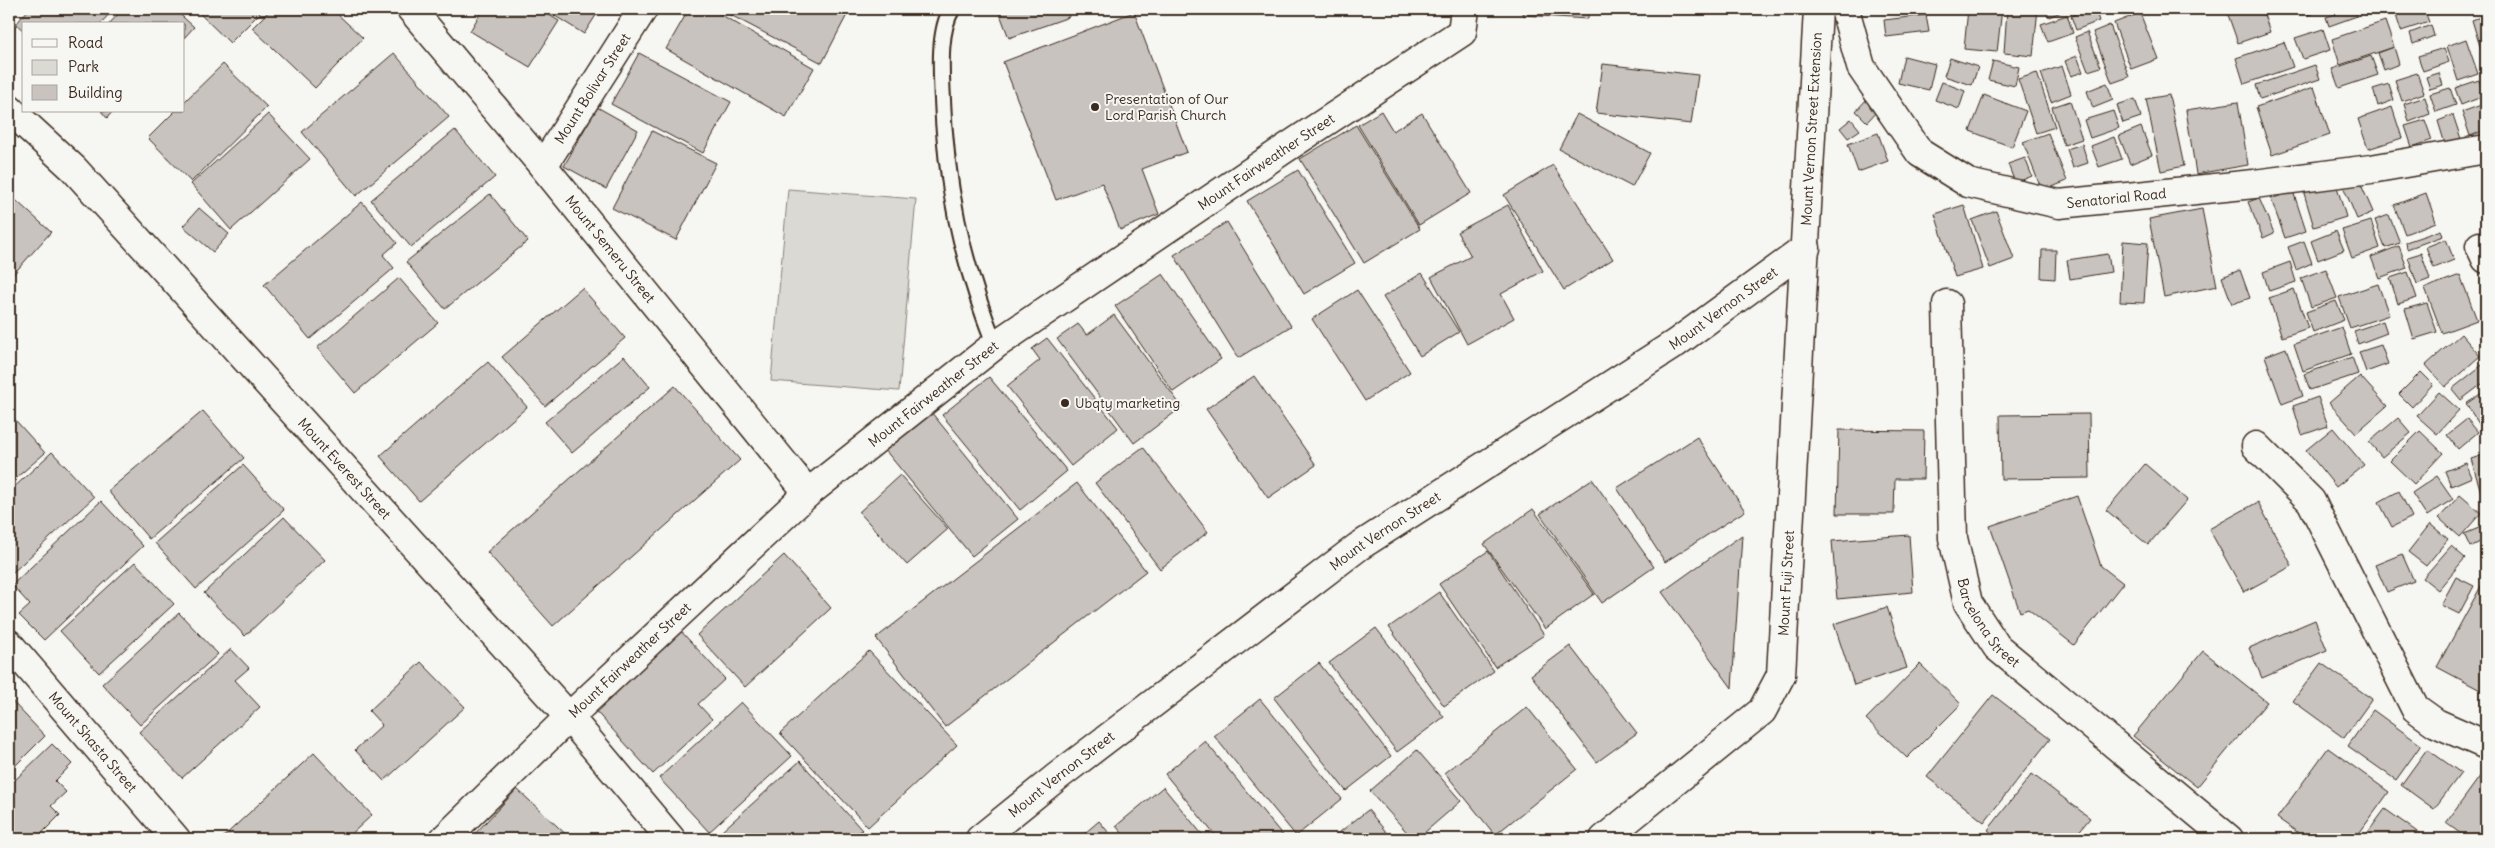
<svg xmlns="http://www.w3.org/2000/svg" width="2495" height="848" viewBox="0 0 2495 848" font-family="Delius,sans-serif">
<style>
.green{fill:#dad9d3;stroke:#8a8278}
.building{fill:#c8c3be;stroke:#3b2a1e}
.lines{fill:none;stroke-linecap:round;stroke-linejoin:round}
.lane-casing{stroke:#3b2a1e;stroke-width:19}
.street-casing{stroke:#3b2a1e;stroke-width:31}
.lane{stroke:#f6f6f2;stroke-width:15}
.street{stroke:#f6f6f2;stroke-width:28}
.poi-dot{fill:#3b2a1e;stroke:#f6f6f2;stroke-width:2}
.labels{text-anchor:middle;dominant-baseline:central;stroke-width:4;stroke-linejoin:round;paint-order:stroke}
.street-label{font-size:14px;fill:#3b2a1e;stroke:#f6f6f2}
.poi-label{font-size:14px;fill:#3b2a1e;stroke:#f6f6f2;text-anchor:start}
</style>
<rect width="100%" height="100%" fill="#f6f6f2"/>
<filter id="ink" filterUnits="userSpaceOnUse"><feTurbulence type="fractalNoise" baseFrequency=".02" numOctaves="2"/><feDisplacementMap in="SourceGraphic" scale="10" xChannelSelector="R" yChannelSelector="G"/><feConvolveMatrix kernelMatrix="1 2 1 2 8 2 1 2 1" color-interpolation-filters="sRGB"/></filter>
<g filter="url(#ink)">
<!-- green -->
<path class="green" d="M788,189l128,10 -17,192 -128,-10z"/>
<!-- building -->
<path class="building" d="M9,9h10l-10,12z
M29,9h85l-14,15h-76v7l-8,-7z
M123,9h51l20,18 -10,11v-14h-75z
M195,9h69l-34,34z
M271,9h61l31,29 -48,50 -63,-60z
M483,9h56l20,12 -29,46 -60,-36z
M544,9h56l-16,25z
M689,9h22l103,59 -28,49 -120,-68z
M719,9h131l-28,54z
M998,9h68l3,8 -60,21z
M1524,9h64v10l-65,-4z
M1968,9h34l-5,43 -33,-3z
M2007,9h31l-5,47 -29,-3z
M2046,9h14l1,3 -12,5z
M2090,9h5l4,12 -23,9 -5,-14z
M2226,9h36l8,23 -32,11z
M2306,9h20l-18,6z
M2351,9h4l2,7 -28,10 -3,-9z
M2394,9h30l5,13 -28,9z
M2469,9h17l-16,5z
M1134,12l53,140 -45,17 17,45 -39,16 -18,-47 -46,17 -53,-138z
M2140,13l18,46 -27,10 -17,-46z
M1926,15l3,17 -43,5 -2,-17z
M2067,15l6,18 -25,9 -7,-18z
M2486,15v22l-8,3 -6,-20z
M2385,21l9,26 -54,18 -8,-26z
M2110,25l19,52 -17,6 -19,-51z
M2431,25l3,11 -21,8 -3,-11z
M2323,29l7,21 -27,9 -8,-21z
M2087,32l14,35 -13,4 -13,-34z
M2486,37v19l-2,1 -6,-17z
M2466,39l12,35 -20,7 -11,-35z
M2284,42l9,25 -49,17 -8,-26z
M2394,47l5,17 -15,6 -6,-17z
M2444,48l5,14 -26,9 -5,-15z
M394,53l55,64 -93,79 -54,-64z
M639,53l92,49 -28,51 -92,-49z
M1904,56l31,8 -6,26 -31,-7z
M2077,56l6,16 -12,4 -6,-15z
M2371,56l7,19 -39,13 -7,-19z
M1950,58l28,9 -6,18 -28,-9z
M1993,61l26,6 -4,19 -27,-6z
M223,64l44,43 -76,75 -43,-44 27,-27h9v-9z
M1603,64l95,11 -7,49 -95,-11z
M2315,65l5,14 -60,20 -4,-14z
M2062,66l9,28 -20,8 -10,-29z
M2037,73l18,54 -19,6 -18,-54z
M2417,73l7,20 -22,8 -7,-21z
M2439,73l4,12 -13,4 -4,-12z
M2479,80l5,16 -23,9 -6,-17z
M1942,82l23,9 -6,18 -24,-9z
M2107,83l6,17 -20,8 -6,-17z
M2389,84l5,16 -16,6 -5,-17z
M2314,87l16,48 -58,20 -16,-48z
M2450,88l6,17 -20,7 -6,-18z
M1984,95l42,16 -14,36 -42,-16z
M2169,95l15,71 -23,5 -15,-72z
M2425,97l5,17 -21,8 -5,-18z
M1867,99l11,11 -11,12 -11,-11z
M2135,99l6,18 -18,6 -6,-18z
M2070,101l12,38 -18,6 -12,-38z
M2238,102l10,63 -52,9 -10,-64z
M2484,104l2,26 -16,6 -8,-24z
M597,107l41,23 -32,59 -42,-23z
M2392,107l10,31 -34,11 -10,-30z
M101,111h12l-6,7z
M1381,111l12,20 29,-18 49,80 -52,32 -61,-100z
M2113,111l6,17 -29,10 -6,-18z
M268,114l42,45 -79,71 -40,-46z
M1577,114l73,39 -18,34 -73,-38z
M2453,115l8,24 -16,5 -7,-23z
M1851,119l9,11 -12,8 -8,-10z
M2425,120l7,20 -20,7 -7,-21z
M1356,125l64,104 -56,34 -64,-104z
M2141,127l11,28 -22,9 -11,-28z
M455,130l40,47 -84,70 -40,-47z
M652,131l64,32 -40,77 -64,-32z
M1878,133l10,28 -30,11 -10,-28z
M2048,133l19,48 -25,10 -19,-49z
M2114,137l8,22 -23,8 -8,-21z
M2082,144l6,19 -15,5 -6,-19z
M2025,158l7,18 -17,7 -7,-19z
M1553,165l60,94 -49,31 -60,-95z
M1298,170l57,93 -51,31 -57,-93z
M2335,180l11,37 -32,10 -11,-37z
M2359,180l14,32 -16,7 -14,-33z
M2293,191l13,40 -21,7 -14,-39z
M2426,193l10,29 -31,12 -11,-29z
M9,194l42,38 -42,47z
M490,194l38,47 -83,68 -39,-47z
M2259,198l15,35 -11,5 -15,-36z
M362,202l35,41 -14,12 11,13 -84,71 -46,-54z
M1508,205l35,66 -42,23 13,24 -47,26 -36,-67 40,-21 -14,-24z
M1964,205l19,64 -28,8 -20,-63z
M199,208l30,26 -16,18 -30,-26z
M2202,209l15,77 -53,11 -15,-78z
M1996,211l18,48 -24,9 -18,-48z
M2389,215l11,28 -15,5 -10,-28z
M2371,221l9,27 -28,10 -10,-28z
M1227,222l64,104 -53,32 -64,-103z
M2441,230l2,6 -36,13 -1,-7z
M2336,231l8,19 -26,10 -7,-19z
M2446,239l8,21 -20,8 -8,-21z
M2123,241l25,2 -4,60 -24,-1z
M2304,241l8,22 -16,7 -8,-23z
M2399,246l8,22 -28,10 -8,-21z
M2042,250h14l-1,29 -14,-1z
M2421,253l9,26 -13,5 -9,-27z
M2108,254l3,18 -41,7 -3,-19z
M2290,262l6,20 -27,9 -6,-19z
M2326,269l11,29 -26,9 -10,-29z
M2240,270l10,28 -18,6 -10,-27z
M2408,272l9,26 -19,6 -8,-26z
M1422,273l37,59 -39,24 -37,-59z
M1163,274l58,85 -48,33 -58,-86z
M2460,275l17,45 -35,13 -17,-45z
M399,278l39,45 -83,70 -38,-45z
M2378,284l11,31 -39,13 -11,-31z
M582,288l43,50 -80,68 -43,-49z
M2294,289l14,39 -26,9 -13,-39z
M1357,290l53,82 -45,29 -53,-82z
M2336,301l8,19 -31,12 -7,-20z
M2427,303l10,29 -23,7 -9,-30z
M1114,315l68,92 -48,36 -77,-104 21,-15 9,11z
M2383,321l4,12 -29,11 -4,-13z
M2342,327l9,27 -48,17 -9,-27z
M2461,334l19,22 -35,31 -19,-22z
M1047,338l71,90 -47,38 -64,-80 33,-26 -8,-11z
M2381,345l7,19 -22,8 -7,-20z
M2286,348l17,48 -21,8 -17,-48z
M624,356l26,31 -78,66 -27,-31z
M2352,357l6,17 -48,16 -6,-16z
M488,362l39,45 -108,94 -39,-45z
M2486,362v19l-25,19 -9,-11z
M2421,372l12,12 -21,23 -13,-13z
M1254,376l62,89 -48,33 -62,-89z
M2360,376l27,30 -31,27 -27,-30z
M989,377l78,94 -47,39 -78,-95z
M675,386l65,74 -187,166 -66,-74z
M2486,390v42l-1,1 -19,-29z
M2439,392l20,18 -22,24 -20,-18z
M2318,397l10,29 -26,9 -9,-29z
M203,411l41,47 -95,81 -41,-48z
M931,412l87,107 -46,37 -87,-106z
M9,413l36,40 -36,31z
M2089,414l1,64 -89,1 -1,-64z
M2398,418l13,15 -29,24 -13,-15z
M2467,419l11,13 -20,17 -11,-14z
M2333,428l31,37 -28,22 -30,-37z
M1839,430l85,1 -1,48h-28l-1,35h-57z
M2420,431l23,22 -29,31 -24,-23z
M1697,437l48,74 -80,51 -48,-74z
M1143,447l65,85 -48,37 -65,-86z
M52,452l42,45 -85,79v-84z
M2486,454v37l-5,1 -10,-33z
M2466,463l6,14 -21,9 -6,-15z
M2145,464l42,36 -39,45 -42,-35z
M243,465l41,45 -88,79 -41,-46z
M900,475l48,54 -41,36 -48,-53z
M2437,476l16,23 -26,17 -15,-23z
M1592,479l62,88 -52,36 -62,-89z
M1077,483l69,88 -201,156 -69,-89z
M2399,491l13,26 -20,10 -13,-25z
M2460,495l21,18 -21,24 -21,-19z
M2077,496l24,70 22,17 -49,62 -46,-36 -8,3 -30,-86z
M101,501l42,45 -99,94 -25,-25 11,-10 -18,-20z
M2258,502l34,64 -48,26 -35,-63z
M1533,509l61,85 -49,35 -61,-85z
M284,517l41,43 -80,76 -41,-43z
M2430,524l18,15 -22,27 -18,-14z
M2484,526l2,13 -16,8 -6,-13z
M1742,535l-10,153 -70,-96z
M1909,535l4,57 -76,7 -5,-58z
M2451,546l14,12 -27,32 -15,-12z
M1488,551l56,84 -49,32 -56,-83z
M2402,554l12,27 -27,11 -12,-27z
M784,555l47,53 -86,79 -48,-52z
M135,562l39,42 -75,69 -39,-42z
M2456,577l18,9 -15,28 -18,-9z
M2486,577v116l-49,-26z
M1439,592l55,79 -50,35 -55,-79z
M1887,607l20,61 -53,17 -20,-61z
M179,613l39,41 -78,71 -38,-41z
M2315,620l12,30 -65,28 -13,-30z
M677,627l48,52 -27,25 14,15 -59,55 -62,-68z
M1376,628l68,89 -47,35 -68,-89z
M1570,646l67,87 -40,29 -66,-87z
M231,649l18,19 -14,12 25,27 -78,71 -43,-46z
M869,651l88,94 -89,82 -88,-94z
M2203,651l64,51 -70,85 -64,-51z
M421,662l44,45 -81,74 -29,-31 27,-25 -13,-14z
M1319,663l72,93 -45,35 -72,-93z
M2321,663l51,36 -28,39 -51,-37z
M1920,664l41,40 -54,54 -41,-39z
M1993,695l57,44 -66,83 -57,-45z
M9,698l36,38 -36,36z
M1260,699l82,100 -46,37 -82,-100z
M741,702l51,54 -83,76 -50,-54z
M1527,707l50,62 -82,66 -50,-62z
M2373,710l48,35 -25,35 -48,-34z
M1205,741l79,96 -2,2h-64l-53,-65z
M52,744l20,20 -17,17 11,11 -15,14 9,9 -24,24h-27v-53z
M2328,748l61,44 -34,47h-48l-30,-21z
M2427,749l34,24 -27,36 -33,-24z
M1417,750l44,51 -44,38h-4l-43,-48z
M314,753l58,62 -26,24h-125z
M800,761l62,69 -11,9h-138z
M2032,774l58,44 -17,21h-73l-12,-9z
M2481,775l5,4v60h-18l-22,-16z
M1163,787l43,52h-79l-11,-13z
M517,789l54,50h-101z
M2385,809l42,30h-64z
M1368,810l24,29h-61z
M1099,821l15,18h-36z"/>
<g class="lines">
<defs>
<path id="lane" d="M952,9c-13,20 -11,58 -10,81 3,93 19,169 53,255"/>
<g id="street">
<path id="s1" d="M411,9l132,157 265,327"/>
<path id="s2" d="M1845,9l16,58 59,86 48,30 91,21 195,-20 117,-15 115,-20"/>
<path id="s3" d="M9,109l65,60 495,548 102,122"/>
<path id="s4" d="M543,166l100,-157"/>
<path d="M2480,246l6,13"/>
<path id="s5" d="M1947,304l6,234 15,65 29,44 232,192"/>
<path d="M2256,446l55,55 104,207 21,15 50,22"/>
<path id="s6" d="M9,644l167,195"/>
<path id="s7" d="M444,839l125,-122 239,-224 187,-148 288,-195 179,-118 3,-23"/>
<path id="s8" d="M980,839l78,-63 300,-229 318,-204 130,-95"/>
<path id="s9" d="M1604,839l158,-128 19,-36 37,-666"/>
</g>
</defs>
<!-- lane casing -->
<use href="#lane" class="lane-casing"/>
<!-- street casing -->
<use href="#street" class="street-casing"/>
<!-- lane -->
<use href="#lane" class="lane"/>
<!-- street -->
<use href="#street" class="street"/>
</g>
</g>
<!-- markers -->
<g class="poi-dot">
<circle cx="1095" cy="107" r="5"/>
<circle cx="1065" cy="403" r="5"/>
</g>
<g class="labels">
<!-- street labels -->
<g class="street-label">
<text stroke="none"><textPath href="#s4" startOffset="92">Mount Bolivar Street</textPath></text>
<text stroke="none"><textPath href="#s9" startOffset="791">Mount Vernon Street Extension</textPath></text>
<text stroke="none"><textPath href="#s7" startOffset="1068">Mount Fairweather Street</textPath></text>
<text stroke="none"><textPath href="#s2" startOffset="372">Senatorial Road</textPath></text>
<text stroke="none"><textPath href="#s1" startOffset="312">Mount Semeru Street</textPath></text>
<text stroke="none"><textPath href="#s8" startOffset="914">Mount Vernon Street</textPath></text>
<text stroke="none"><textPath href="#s7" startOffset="662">Mount Fairweather Street</textPath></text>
<text stroke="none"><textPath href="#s3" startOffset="492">Mount Everest Street</textPath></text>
<text stroke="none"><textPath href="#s8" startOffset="509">Mount Vernon Street</textPath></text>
<text stroke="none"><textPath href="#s9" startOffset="336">Mount Fuji Street</textPath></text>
<text stroke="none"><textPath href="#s5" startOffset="328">Barcelona Street</textPath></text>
<text stroke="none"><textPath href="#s7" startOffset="258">Mount Fairweather Street</textPath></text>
<text stroke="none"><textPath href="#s6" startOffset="129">Mount Shasta Street</textPath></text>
<text stroke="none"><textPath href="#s8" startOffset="104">Mount Vernon Street</textPath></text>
</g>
<!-- poi labels -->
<g class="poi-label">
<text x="1105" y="99">Presentation of Our<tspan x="1105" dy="16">Lord Parish Church</tspan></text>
<text x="1075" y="403">Ubqty marketing</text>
</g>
</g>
<!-- margin -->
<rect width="2495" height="848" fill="none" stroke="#f6f6f2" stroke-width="30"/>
<rect x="15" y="15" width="2465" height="818" fill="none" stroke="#3b2a1e" stroke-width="2" filter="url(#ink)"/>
<!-- legend -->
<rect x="22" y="22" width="162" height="90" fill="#f6f6f2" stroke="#aba49d"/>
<rect x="32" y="39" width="25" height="8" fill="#f6f6f2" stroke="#aba49d"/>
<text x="68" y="48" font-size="15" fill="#3b2a1e">Road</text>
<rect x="32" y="60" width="25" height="15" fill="#dad9d3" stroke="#aba49d"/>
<text x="68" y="72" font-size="15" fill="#3b2a1e">Park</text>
<rect x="32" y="85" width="25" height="15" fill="#c8c3be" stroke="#aba49d"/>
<text x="68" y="98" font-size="15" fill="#3b2a1e">Building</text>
</svg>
